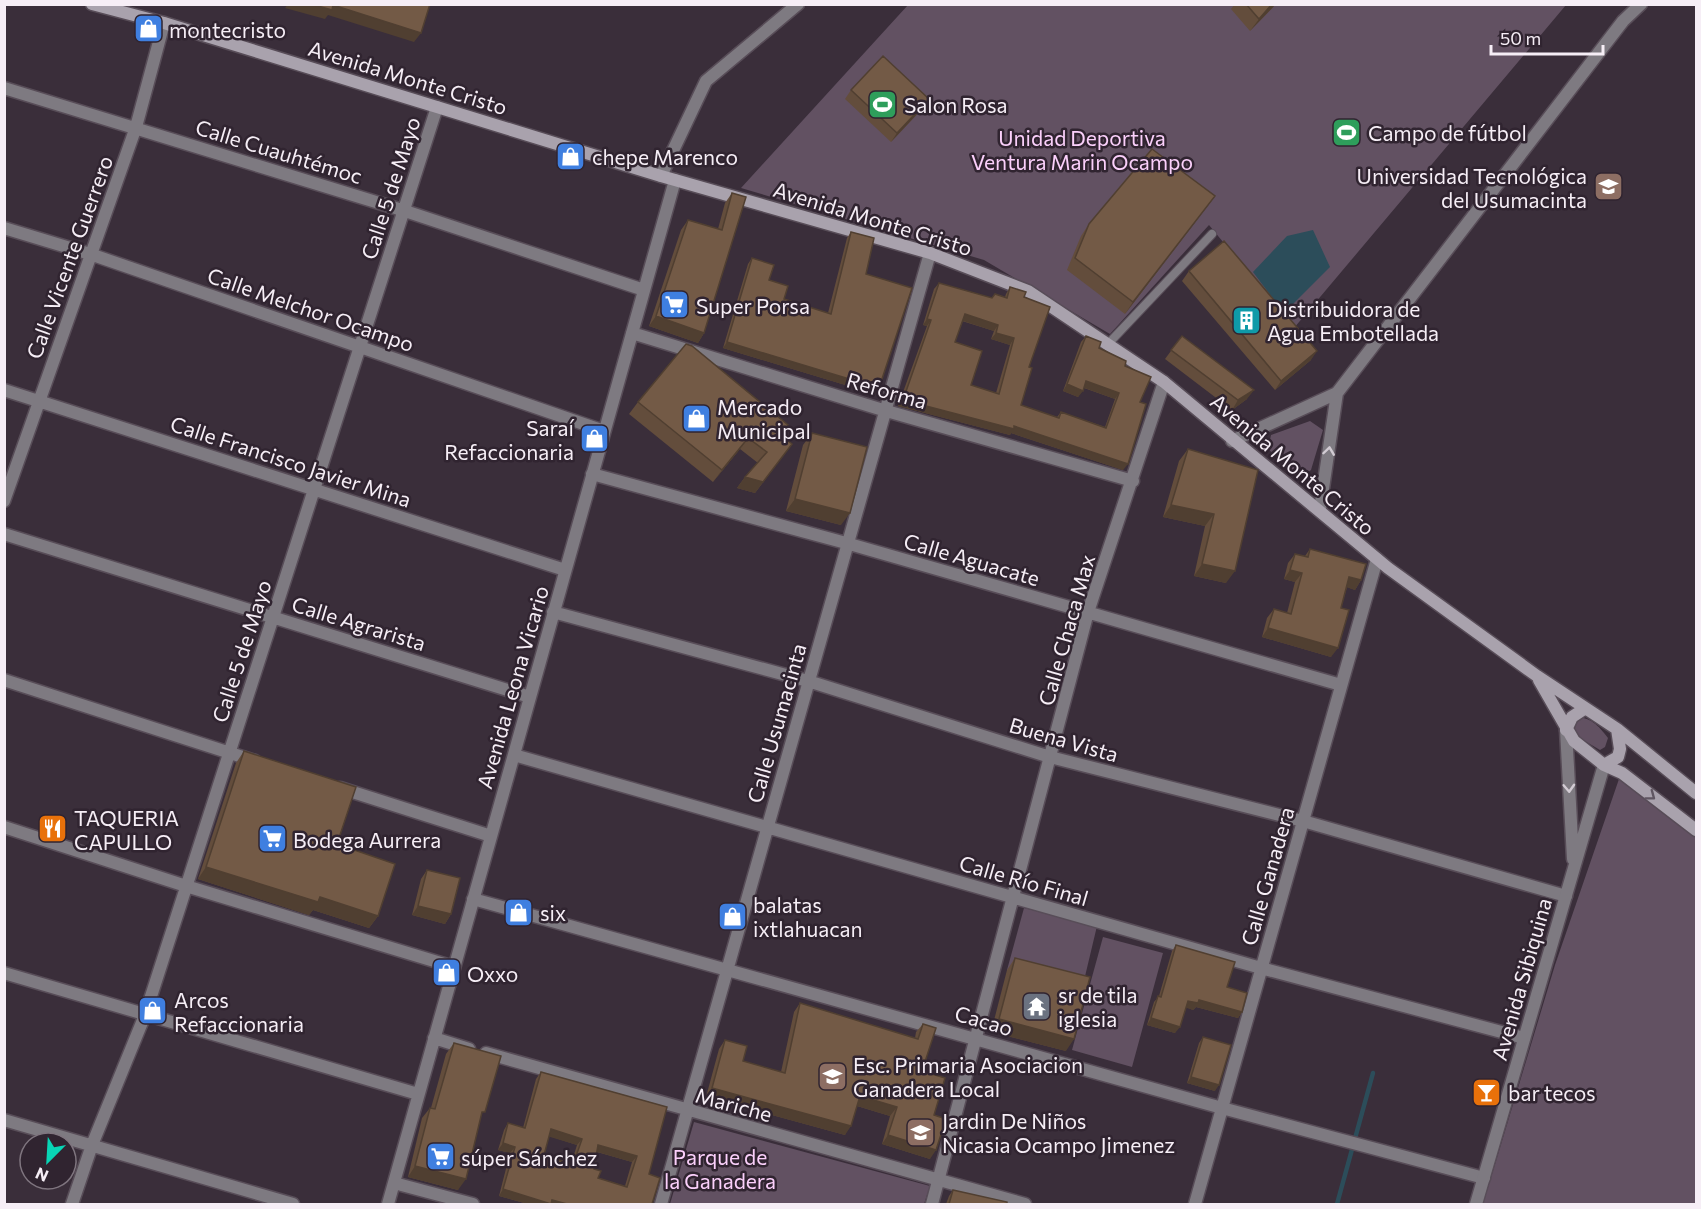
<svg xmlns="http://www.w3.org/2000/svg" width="1701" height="1209" viewBox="0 0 1701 1209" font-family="Commissioner,sans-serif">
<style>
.green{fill:#625162}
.water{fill:#2c4d5a}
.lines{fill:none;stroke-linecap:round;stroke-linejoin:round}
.stream{stroke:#2c4d5a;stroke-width:4.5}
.service-casing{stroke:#584d58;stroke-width:10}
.minor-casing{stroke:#584d58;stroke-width:15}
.tertiary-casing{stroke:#584d58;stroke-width:15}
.secondary-casing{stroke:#584d58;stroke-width:15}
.service{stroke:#7e7a81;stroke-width:8}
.minor{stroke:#7e7a81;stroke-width:12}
.tertiary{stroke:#7e7a81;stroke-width:12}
.secondary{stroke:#a9a2ad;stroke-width:12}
.wall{fill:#634d3c;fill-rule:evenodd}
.shaded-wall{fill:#503f31}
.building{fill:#735a46;stroke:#503f31;stroke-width:1.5;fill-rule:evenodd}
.oneway{stroke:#d2cbd3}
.oneway2{stroke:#605662}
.labels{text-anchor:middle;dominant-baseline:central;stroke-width:5;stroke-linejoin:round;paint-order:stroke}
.poi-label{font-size:21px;fill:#f6eef6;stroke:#302430;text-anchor:start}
.street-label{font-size:21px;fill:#f6eef6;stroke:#302430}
.park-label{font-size:21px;fill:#fbd0fb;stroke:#302430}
</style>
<rect width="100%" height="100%" fill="#3a2e3a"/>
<!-- green -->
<path class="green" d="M908,5h658l-272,323 -85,-103 -99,109 -126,-74 -243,-72z
M1310,421l13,9 -12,40 -10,7 -33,-28 3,-14z
M1574,717c17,0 24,8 34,21l-3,9 -5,3 -27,-16z
M1619,779l77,58v367h-213l72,-239z
M1024,908l73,18 -15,63 -75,-19z
M1103,937l60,16 -31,114 -60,-17z
M694,1122l236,64 -6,18h-254z"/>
<!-- water -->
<path class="water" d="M1313,230l17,37 -46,46 -31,-41 34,-36z"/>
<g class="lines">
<!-- stream -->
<path class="stream" d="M1337,1204l36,-131"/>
<defs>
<path id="service" d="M1108,344l104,-110"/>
<path id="minor" d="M4,88l398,122 242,80
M661,176l45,-95 92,-77
M4,228l86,26 514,177
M632,333l251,77 250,71
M4,390l561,180
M592,474l254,69 495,142
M4,501l132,-374 28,-104
M4,534l526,163
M553,612l255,69 242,76 253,64 263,75
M4,680l251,81
M514,755l747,213 263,70
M340,788l151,48
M4,827l182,59 268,81
M473,899l749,209 262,70
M4,973l414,121
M434,1038l35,11
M486,1053l539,151
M4,1120l289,84
M394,1183l79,21
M72,1204l20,-59 53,-130 292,-908
M388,1204l287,-1024
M661,1204l269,-951
M932,1204l156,-592 76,-230
M1195,1204l182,-645"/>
<path id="tertiary" d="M1337,393l286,-372 18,-17
M1232,441l105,-48 -17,116
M1566,730l7,129
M1476,1204l128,-439"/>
<path id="secondary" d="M92,4l72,19 497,153 269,77 98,38 136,91 224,186 149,108 80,53 79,64
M1539,680l35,61 30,24 18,8 74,57
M1566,730l6,-13 12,-8
M1604,765l14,-8 2,-8 -3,-20"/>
</defs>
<!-- service casing -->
<use href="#service" class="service-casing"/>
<!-- minor casing -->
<use href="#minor" class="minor-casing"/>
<!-- tertiary casing -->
<use href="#tertiary" class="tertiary-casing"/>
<!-- secondary casing -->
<use href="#secondary" class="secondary-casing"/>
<!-- service -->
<use href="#service" class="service"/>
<!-- minor -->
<use href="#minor" class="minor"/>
<!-- tertiary -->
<use href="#tertiary" class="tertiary"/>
<!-- secondary -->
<use href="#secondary" class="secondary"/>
</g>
<!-- wall -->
<path class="wall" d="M1235,4h41l-26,27 -19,-22z
M851,90l71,19 -31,33 -46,-43z
M732,193l-28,140 -6,10 -49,-17 32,-96 7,-10 30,9 7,-26z
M1215,196l-90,118 -58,-44 14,-34 8,-12z
M851,232l15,42 13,114 -4,6 -152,-46 25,-84 4,-6 32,41 44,14 19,-75z
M1189,271l122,89 -36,30 -93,-109z
M939,283l53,15 13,-1 1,-3 4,-7 14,10 5,70 -8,38 36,12 4,-5 44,15 10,-28 -31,-11 -6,9 -15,-6 18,-49 5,-6 13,12 26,18 15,36 -17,68 -112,-37 -1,2 -112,-29 29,-80 -4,-1 11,-36zM962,321l32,10 -3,8 19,6 -14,48 -25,-8 -16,-43z
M1182,336l65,63 -15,11 -67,-51z
M638,402l143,33 11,9 -37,49 -18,-5 8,-11 13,-14 -18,-14 -27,33 -84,-68z
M812,433l29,92 -55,-14 17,-66z
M1188,449l70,21 -32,113 -32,-7 11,-50 -42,-9 16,-56z
M1310,549l51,31 -6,10 -8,-3 -6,21 -10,49 -69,-20 5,-19 7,-9 13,4 8,-31 -11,-3 4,-16 7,-9 10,2z
M244,751l93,93 41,72 -9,12 -56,-18 -4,5 -111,-36 38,-116z
M427,870l24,44 -6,10 -33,-9 9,-36z
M1176,945l51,42 15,25 -4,6 -42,-11 -3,3 -7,-3 -11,26 -28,-8 7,-23 5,-6 13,-45z
M1015,958l51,93 -75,-19 16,-62z
M800,1003l115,35 1,-6 7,-8 -1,47 12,44 -4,44 -48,-15 8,-28 -33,-10 -12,29 -139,-38 13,-48 6,-9 18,21 38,11 13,-60z
M1203,1037l12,54 -28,-8 12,-40z
M454,1043l26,77 -22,70 -50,-13 14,-59 8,-10h1l15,-54z
M541,1072l126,35 -18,67 3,30h-124l-29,-8 11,-43 -12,-3 6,-20 4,-7 15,5 13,-49zM549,1136l28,9 -5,16h-1l-1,2 -26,-8zM597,1152l35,10 -7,24 -27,-8 -4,-9z
M953,1190l54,14h-61l3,-8z"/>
<!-- shaded-wall -->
<path class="shaded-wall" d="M288,4l45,1 88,28 -7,9 -86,-27 -3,4 -40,-11z
M1272,4h4l-26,27 9,-12z
M929,99l-7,10 -31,33 6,-9z
M1215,196l-9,12 -81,106 8,-12z
M965,314l33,11 -4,6 -34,-11z
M656,316l48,17 -6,10 -49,-17z
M927,319l4,1 -4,6 -4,-1z
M996,333l18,5 -4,7 -19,-6z
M727,342l152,46 -4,6 -152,-46z
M1317,351l-6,9 -36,30 6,-9z
M1086,381l33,12 -4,6 -33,-12z
M1067,384l16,7 -5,6 -15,-6z
M1254,390l-7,9 -15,11 6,-10z
M903,400l111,26 114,38 -5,6 -112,-37 -1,2 -112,-29z
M748,438l-8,11 -27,33 9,-12z
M792,444l-37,49 -18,-5 8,-11z
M795,499l55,14 -9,12 -55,-14z
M1171,505l43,9 -9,12 -42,-9z
M1202,564l33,7 -9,12 -32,-7z
M1290,570l12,3 -7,9 -11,-3z
M1349,577l12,3 -6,10 -12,-4z
M1268,628l70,20 -7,9 -69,-20z
M206,867l114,30 58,19 -9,12 -56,-18 -4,5 -111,-36z
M418,906l33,8 -6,10 -33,-9z
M1199,1000l43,12 -4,6 -42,-11 -3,3 -9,-3 4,-6z
M1151,1018l29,9 -5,6 -28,-8z
M999,1019l75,20 -8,12 -75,-19z
M1191,1077l28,8 -4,6 -28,-8z
M712,1088l139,38 -6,9 -139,-38z
M860,1096l37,11 -7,9 -36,-11z
M551,1129l31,10 -5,6 -30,-9z
M888,1135l48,15 -6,9 -48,-15z
M503,1143l12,4 -5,6 -12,-3z
M598,1145l39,11 -5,6 -38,-11z
M415,1166l51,13 -8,11 -50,-13z
M503,1189l49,11 15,4h-39l-29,-8z"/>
<!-- building -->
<path class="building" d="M311,4h119l-9,29 -88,-28 -1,5z
M1246,4h26l-13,15z
M883,56l46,43 -32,34 -46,-43z
M1152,149l63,47 -82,106 -58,-44 14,-34z
M732,193l14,4 -42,136 -48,-17 32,-96 34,10z
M851,232l23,6 -8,36 46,14 -33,100 -152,-46 25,-84 22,7 -5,15 19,6 -4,13 47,15z
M1224,241l93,110 -36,30 -92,-110z
M939,283l53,15 3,-4 12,4 3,-11 16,5 -2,5 26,10 -21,60 3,1 -11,37 38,13 2,-6 45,16 13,-35 -33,-12 -3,10 -16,-7 19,-48 15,6 -2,6 27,13 -1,5 26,11 -11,25 6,2 -18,60 -114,-38v3l-111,-29 28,-80 -4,-1zM965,314l33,11 -2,8 18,5 -15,56 -28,-9 11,-34 -27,-9z
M1182,336l72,54 -16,10 -67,-50z
M686,344l6,2 96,79 -7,10 11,9 -29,38 -18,-5 22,-25 -19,-14 -26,32 -84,-68z
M812,433l55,14 -17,66 -55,-14z
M1188,449l70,21 -23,101 -33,-7 12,-50 -43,-9z
M1310,549l56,15 -5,16 -12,-3 -8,31 8,2 -11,38 -70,-20 6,-19 17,5 11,-41 -12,-3 5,-16 13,3z
M244,751l112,36 -19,57 58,20 -17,52 -58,-19 -2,5 -112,-35z
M427,870l33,8 -9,36 -33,-8z
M1176,945l59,17 -8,25 20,6 -5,19 -43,-12 -1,3 -10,-2 -8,26 -29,-9 7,-22 3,1z
M1015,958l75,19 -16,62 -75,-20z
M800,1003l118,36 5,-15 13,4 -14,43 23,7 -11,37 12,4 -10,31 -48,-15 9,-28 -37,-11 -9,30 -139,-38 13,-48 22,6 -4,15 42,12z
M1203,1037l28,8 -12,40 -28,-8z
M454,1043l47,13 -16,56h-3l-16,67 -51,-13 15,-58 5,1z
M541,1072l126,35 -18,67 11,4 -8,26h-85l-15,-4 -1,4 -48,-15 12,-42 -12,-4 5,-20 17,5zM551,1129l31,10 -8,23 -3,-1 -1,3 -26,-9zM598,1145l39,11 -10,31 -29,-9 3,-7 -7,-2z
M953,1190l54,12v2h-58z"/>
<!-- one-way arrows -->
<defs><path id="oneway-chevron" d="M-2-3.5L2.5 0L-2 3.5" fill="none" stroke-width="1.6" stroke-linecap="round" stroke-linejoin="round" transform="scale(1.5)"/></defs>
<g class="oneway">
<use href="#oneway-chevron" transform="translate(1329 451) rotate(-82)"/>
<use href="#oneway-chevron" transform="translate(1569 788) rotate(87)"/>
</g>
<use class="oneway2" href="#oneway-chevron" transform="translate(1651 796) rotate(37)"/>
<!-- icons -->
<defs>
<symbol id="shop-square" viewBox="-11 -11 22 22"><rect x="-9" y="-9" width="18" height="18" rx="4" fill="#3f7fe0" stroke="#302430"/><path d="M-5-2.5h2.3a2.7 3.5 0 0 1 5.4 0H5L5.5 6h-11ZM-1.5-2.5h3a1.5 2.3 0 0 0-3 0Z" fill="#fff"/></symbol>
<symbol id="stadium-square" viewBox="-11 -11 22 22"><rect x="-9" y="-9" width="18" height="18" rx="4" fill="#2e9e5b" stroke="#302430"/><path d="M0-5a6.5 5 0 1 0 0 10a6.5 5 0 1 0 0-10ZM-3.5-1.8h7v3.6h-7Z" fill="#fff"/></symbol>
<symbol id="university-square" viewBox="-11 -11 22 22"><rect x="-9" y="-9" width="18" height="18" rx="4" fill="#8d6e63" stroke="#302430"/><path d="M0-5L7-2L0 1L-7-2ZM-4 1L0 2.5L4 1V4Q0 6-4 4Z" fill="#fff"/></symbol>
<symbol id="supermarket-square" viewBox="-11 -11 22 22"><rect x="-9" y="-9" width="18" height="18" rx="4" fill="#3f7fe0" stroke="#302430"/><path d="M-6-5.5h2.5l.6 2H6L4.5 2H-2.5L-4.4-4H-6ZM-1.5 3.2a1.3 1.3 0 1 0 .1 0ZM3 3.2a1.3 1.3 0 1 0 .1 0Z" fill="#fff"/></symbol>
<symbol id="building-square" viewBox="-11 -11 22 22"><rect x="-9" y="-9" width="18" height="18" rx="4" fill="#0f9aa8" stroke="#302430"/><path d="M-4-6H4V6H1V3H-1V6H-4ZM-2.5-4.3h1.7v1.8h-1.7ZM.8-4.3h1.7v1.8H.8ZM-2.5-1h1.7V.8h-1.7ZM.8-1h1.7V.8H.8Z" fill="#fff"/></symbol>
<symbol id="restaurant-square" viewBox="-11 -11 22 22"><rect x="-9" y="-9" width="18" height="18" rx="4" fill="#e8710a" stroke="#302430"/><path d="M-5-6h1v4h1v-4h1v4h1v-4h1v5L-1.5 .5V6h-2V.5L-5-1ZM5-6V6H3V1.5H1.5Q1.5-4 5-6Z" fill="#fff"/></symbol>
<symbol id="temple-square" viewBox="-11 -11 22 22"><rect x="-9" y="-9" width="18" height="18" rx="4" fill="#6b7280" stroke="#302430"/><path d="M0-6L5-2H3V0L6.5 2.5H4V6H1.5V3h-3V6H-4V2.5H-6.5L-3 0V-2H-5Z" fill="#fff"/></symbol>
<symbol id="school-square" viewBox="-11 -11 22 22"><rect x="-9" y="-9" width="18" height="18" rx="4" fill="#8d6e63" stroke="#302430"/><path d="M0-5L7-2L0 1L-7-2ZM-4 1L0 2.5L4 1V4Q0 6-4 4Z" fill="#fff"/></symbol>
<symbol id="bar-square" viewBox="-11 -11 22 22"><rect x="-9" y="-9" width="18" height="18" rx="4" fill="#e8710a" stroke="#302430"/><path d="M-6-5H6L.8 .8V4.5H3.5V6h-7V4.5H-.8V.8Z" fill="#fff"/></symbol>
</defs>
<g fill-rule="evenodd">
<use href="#shop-square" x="132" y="12" width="33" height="33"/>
<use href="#stadium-square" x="866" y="88" width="33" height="33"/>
<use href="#stadium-square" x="1330" y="116" width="33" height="33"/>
<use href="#shop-square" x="554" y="140" width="33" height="33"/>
<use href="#university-square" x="1592" y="170" width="33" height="33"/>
<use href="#supermarket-square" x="658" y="288" width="33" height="33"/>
<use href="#building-square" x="1230" y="304" width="33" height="33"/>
<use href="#shop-square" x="680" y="402" width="33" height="33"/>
<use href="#shop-square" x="578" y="422" width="33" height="33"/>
<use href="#restaurant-square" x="36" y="812" width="33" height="33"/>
<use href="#supermarket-square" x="256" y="822" width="33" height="33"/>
<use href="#shop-square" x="502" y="896" width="33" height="33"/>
<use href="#shop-square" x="716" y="900" width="33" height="33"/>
<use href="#shop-square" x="430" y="956" width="33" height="33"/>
<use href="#temple-square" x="1020" y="990" width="33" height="33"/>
<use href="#shop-square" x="136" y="994" width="33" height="33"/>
<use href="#school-square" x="816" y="1060" width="33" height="33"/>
<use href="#bar-square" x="1470" y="1076" width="33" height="33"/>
<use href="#school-square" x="904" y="1116" width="33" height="33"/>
<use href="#supermarket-square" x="424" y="1140" width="33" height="33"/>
</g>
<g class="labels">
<!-- poi labels -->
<g class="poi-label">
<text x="169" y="29">montecristo</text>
<text x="904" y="104">Salon Rosa</text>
<text x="1368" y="132">Campo de fútbol</text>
<text x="592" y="156">chepe Marenco</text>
<text x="1587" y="175" text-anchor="end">Universidad Tecnológica<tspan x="1587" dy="24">del Usumacinta</tspan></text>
<text x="696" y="305">Super Porsa</text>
<text x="1267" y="308">Distribuidora de<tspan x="1267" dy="24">Agua Embotellada</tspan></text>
<text x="717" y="406">Mercado<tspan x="717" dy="24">Municipal</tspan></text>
<text x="574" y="427" text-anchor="end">Saraí<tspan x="574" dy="24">Refaccionaria</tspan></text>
<text x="74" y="817">TAQUERIA<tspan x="74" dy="24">CAPULLO</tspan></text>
<text x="293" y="839">Bodega Aurrera</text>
<text x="753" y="904">balatas<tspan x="753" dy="24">ixtlahuacan</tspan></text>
<text x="540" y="912">six</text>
<text x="467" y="973">Oxxo</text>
<text x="1058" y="994">sr de tila<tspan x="1058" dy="24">iglesia</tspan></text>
<text x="174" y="999">Arcos<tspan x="174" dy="24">Refaccionaria</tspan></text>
<text x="853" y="1064">Esc. Primaria Asociacion<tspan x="853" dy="24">Ganadera Local</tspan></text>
<text x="1508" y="1092">bar tecos</text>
<text x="942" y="1120">Jardin De Niños<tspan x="942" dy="24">Nicasia Ocampo Jimenez</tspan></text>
<text x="461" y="1157">súper Sánchez</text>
</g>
<!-- street labels -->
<g class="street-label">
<text transform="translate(408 77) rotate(17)">Avenida Monte Cristo</text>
<text transform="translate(279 151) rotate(17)">Calle Cuauhtémoc</text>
<text transform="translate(390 188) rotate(-72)">Calle 5 de Mayo</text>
<text transform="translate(873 218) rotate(17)">Avenida Monte Cristo</text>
<text transform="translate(69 257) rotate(-70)">Calle Vicente Guerrero</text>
<text transform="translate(311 309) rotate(19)">Calle Melchor Ocampo</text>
<text transform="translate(887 390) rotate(16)">Reforma</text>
<text transform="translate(291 461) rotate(18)">Calle Francisco Javier Mina</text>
<text transform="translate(1293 464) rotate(40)">Avenida Monte Cristo</text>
<text transform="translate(972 559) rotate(16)">Calle Aguacate</text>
<text transform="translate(359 623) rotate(17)">Calle Agrarista</text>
<text transform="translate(1066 630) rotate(-74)">Calle Chaca Max</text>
<text transform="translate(241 651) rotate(-72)">Calle 5 de Mayo</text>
<text transform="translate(512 687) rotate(-74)">Avenida Leona Vicario</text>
<text transform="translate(776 723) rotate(-74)">Calle Usumacinta</text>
<text transform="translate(1064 739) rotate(16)">Buena Vista</text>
<text transform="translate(1267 876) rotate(-74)">Calle Ganadera</text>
<text transform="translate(1024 880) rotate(16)">Calle Río Final</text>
<text transform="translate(1521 979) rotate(-74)">Avenida Sibiquina</text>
<text transform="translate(984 1020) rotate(16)">Cacao</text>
<text transform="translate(734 1104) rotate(15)">Mariche</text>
</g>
<!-- park labels -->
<g class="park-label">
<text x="1082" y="137">Unidad Deportiva<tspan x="1082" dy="24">Ventura Marin Ocampo</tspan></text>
<text x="720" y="1156">Parque de<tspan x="720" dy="24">la Ganadera</tspan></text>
</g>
</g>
<!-- border -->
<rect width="1701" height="1209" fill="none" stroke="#f6eef6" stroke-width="12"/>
<!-- north arrow -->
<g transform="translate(48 1161) rotate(204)"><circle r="28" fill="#302430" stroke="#7f757f" stroke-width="1.5"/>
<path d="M0-4.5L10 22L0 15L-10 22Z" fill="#08d5b5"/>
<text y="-9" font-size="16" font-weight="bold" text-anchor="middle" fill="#f6eef6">N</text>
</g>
<!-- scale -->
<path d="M1491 45v9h112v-9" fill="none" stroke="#f6eef6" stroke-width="3"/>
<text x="1500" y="45" font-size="18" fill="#f6eef6" stroke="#302430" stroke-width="4.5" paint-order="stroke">50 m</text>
</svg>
